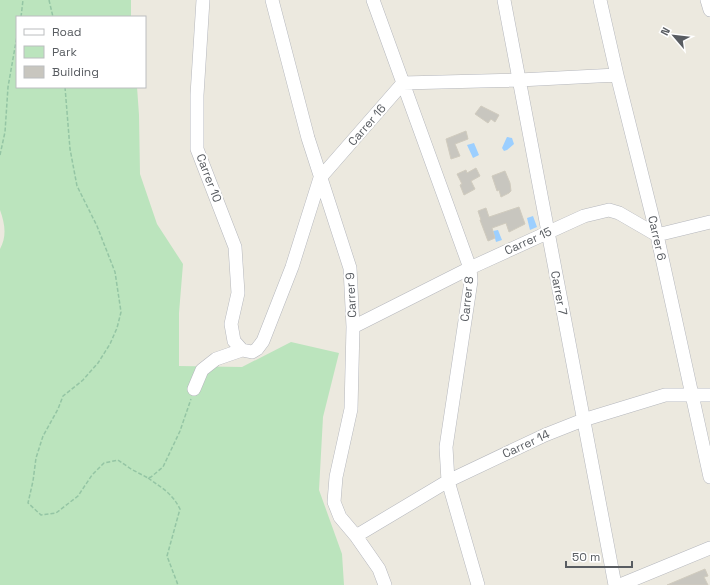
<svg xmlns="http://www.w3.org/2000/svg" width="710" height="585" viewBox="0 0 710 585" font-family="'Space Grotesk',sans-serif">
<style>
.green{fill:#bbe4bd}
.water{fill:#9ccfff}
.building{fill:#c8c6bf;stroke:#d0cbbe}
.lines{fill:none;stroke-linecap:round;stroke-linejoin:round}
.minor-casing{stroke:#b5b7bd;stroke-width:14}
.path{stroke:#94c5a4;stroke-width:1.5;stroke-dasharray:4 2;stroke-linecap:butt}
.minor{stroke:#fff;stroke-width:13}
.labels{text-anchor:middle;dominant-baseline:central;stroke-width:4;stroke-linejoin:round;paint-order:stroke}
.street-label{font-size:12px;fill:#585c61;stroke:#fff}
</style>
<rect width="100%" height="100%" fill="#ece9df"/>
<!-- green -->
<path class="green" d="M0,0h131v17h-114v70h120l2,28 1,59 17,50 26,40 -4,49v53l63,1 49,-25 48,11 -16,64 -4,73 23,64 2,31h-344v-336c7,-13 5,-25 0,-39z"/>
<!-- water -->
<path class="water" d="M507,137l5,1 2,6 -7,6 -3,1 -2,-3 4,-9z
M474,143l5,12 -6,3 -6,-13z
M533,216l4,11 -7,3 -3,-12z
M498,230l4,10 -6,2 -3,-11z"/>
<!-- building -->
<path class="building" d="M481,106l18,9 -4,7 -4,-3 -3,4 -13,-9z
M466,131l2,8 -13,5 5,12 -9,3 -5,-20z
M476,168l4,8 -9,5 4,8 -11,6 -4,-10 2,-1 -5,-10 9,-4 1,3z
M505,171l5,12 1,8 -2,2 -8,4 -2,-7 -2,1 -5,-15z
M519,207l6,17 -16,8 -3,-9 -14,5 3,10 -7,3 -8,-21h1l-3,-9 8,-3 3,9z
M705,569l3,7 -4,1 4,8h-41z"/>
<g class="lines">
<defs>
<path id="minor" d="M203,0l-6,95v54l38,98 3,46 -7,31 3,17 8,9
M272,0l36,138 42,130 3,59 -2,82 -15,68 -2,25 6,15 16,19 23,33 6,16
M373,0l97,268 1,13 -25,166 2,34 30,104
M504,0l111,585
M600,0l17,75 40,160 53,242
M707,0l3,10
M353,327l117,-59 114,-52 25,-6 10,3 38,22 53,-13
M242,350l10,2 5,-3 6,-8 29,-74 28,-89 83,-95 116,-3 98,-5
M194,389l8,-19 14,-11 26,-9
M356,536l92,-55 97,-46 38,-15 82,-25h45
M620,585l90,-37"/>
</defs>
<!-- minor casing -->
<use href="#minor" class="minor-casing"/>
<!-- path -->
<path class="path" d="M49,0l4,17
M21,17l2,-17
M65,87l5,62 7,37 20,40 18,46 6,40 -4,16 -7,16 -12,19 -15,17 -20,16 -5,13 -15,27 -7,22 -3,23 -5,22 13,12 15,-2 22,-17 14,-21 12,-12 14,-3 13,9 17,9 3,-1 12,-10 17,-36 11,-32
M0,155l5,-23 3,-45 9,-51
M148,478c14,10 24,15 32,31l-13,47 11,29"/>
<!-- minor -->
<use href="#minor" class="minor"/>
</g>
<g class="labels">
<!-- street labels -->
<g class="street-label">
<text transform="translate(367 125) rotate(-49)">Carrer 16</text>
<text transform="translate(209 178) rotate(69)">Carrer 10</text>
<text transform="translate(657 238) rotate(77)">Carrer 6</text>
<text transform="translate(528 241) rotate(-24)">Carrer 15</text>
<text transform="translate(559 293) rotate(79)">Carrer 7</text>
<text transform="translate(351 295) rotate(-93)">Carrer 9</text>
<text transform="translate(467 299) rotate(-84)">Carrer 8</text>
<text transform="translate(526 444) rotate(-25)">Carrer 14</text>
</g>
</g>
<!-- legend -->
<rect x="16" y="16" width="130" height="72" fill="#ffffff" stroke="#bcbec0"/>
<rect x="24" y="29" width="20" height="6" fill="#ffffff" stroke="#bcbec0"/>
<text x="52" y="36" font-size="12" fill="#585c61">Road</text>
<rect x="24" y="46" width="20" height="12" fill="#bbe4bd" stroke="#bcbec0"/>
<text x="52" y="56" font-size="12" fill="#585c61">Park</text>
<rect x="24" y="66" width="20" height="12" fill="#c8c6bf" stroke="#bcbec0"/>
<text x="52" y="76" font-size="12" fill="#585c61">Building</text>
<!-- north arrow -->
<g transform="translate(674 36) rotate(298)" stroke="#ffffff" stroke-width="3" paint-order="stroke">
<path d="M0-3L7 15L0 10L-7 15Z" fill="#585c61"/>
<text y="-6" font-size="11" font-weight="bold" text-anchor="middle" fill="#585c61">N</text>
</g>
<!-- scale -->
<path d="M566 561v6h66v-6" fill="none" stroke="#585c61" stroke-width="2"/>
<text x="572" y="561" font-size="12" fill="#585c61" stroke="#ffffff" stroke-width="3" paint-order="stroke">50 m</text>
</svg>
